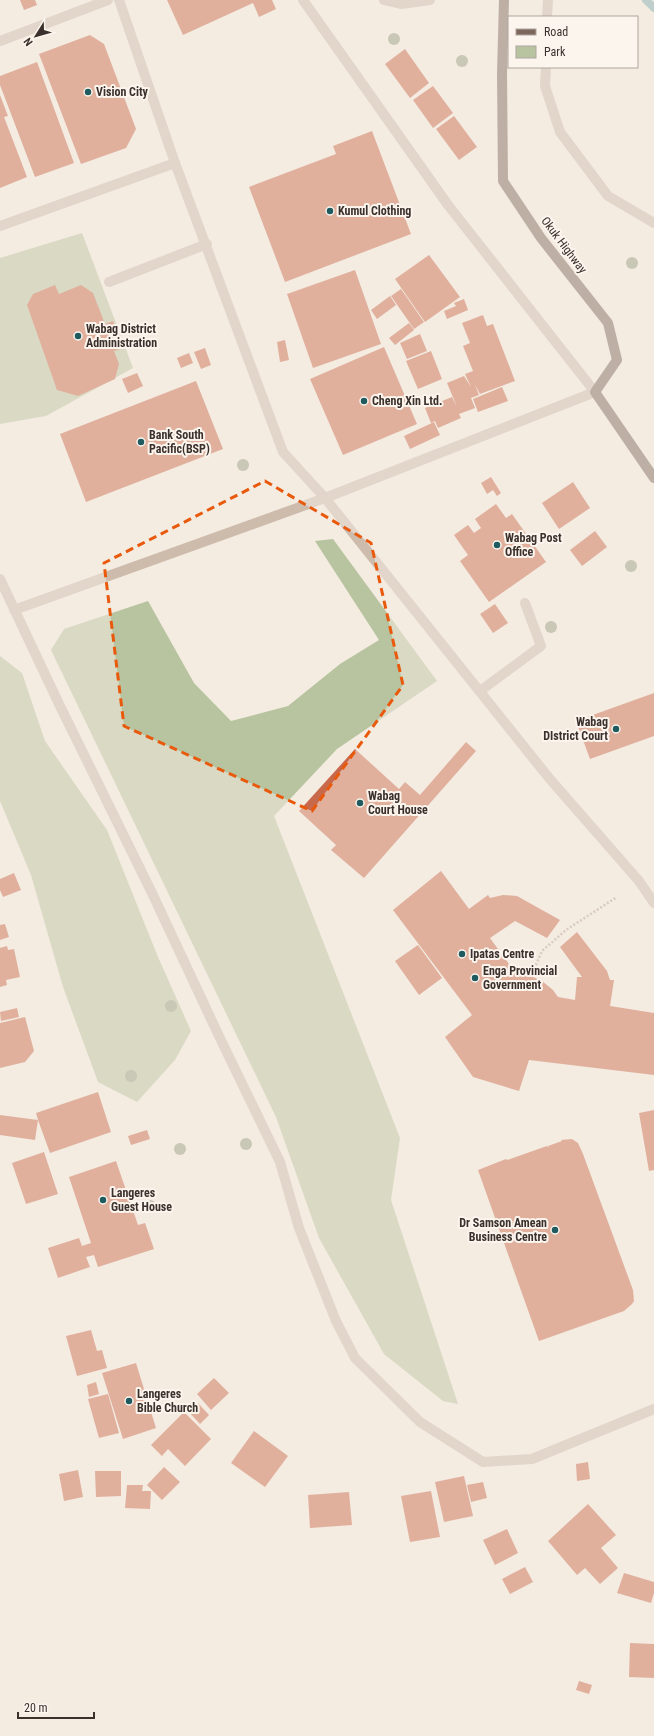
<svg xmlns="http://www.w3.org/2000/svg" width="654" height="1736" viewBox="0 0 654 1736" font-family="'Roboto Condensed',sans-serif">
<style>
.green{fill:#b8c4a0}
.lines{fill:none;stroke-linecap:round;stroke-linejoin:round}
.stream{stroke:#7fb0b2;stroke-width:8}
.building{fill:#c8694b}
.path{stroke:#b9a596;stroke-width:2.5;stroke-dasharray:2 2;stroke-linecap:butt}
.service{stroke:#cdbbac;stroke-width:10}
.minor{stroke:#cdbbac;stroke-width:10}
.tertiary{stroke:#cdbbac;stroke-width:10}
.primary{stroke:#7d675c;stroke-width:10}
.tree{fill:#969b7f}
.marked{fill:none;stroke:#e8590c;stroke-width:3;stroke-dasharray:8 5;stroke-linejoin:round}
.poi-dot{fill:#1f5a5e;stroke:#fbf5ee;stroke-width:1.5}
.labels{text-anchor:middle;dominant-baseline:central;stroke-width:4;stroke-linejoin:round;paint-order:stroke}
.poi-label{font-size:12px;font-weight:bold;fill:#3b302b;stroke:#fbf5ee;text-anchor:start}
.street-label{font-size:12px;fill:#3b302b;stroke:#fbf5ee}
</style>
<rect width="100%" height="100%" fill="#f4ebe1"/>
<!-- green -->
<path class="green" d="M82,233l51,135 -87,48 -46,8v-166z
M333,539l104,142 -100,68 -63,67 126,322 -9,62 67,204 -15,-3 -59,-47 -65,-116 -43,-121 -225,-467 13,-21 84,-28 46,82 37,38 57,-15 52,-42 39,-24 -64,-99z
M0,656l22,17 23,68 62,89 51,127 33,74 -16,29 -38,42 -39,-20 -35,-95 -32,-112 -31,-74z"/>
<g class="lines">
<!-- stream -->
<path class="stream" d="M646,0l8,8"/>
</g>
<!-- building -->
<path class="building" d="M20,0h15l2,5 -13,5z
M167,0h105l4,9 -17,8 -6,-14 -70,32z
M90,35l14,9 32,85 -10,19 -45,16 -42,-110z
M405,49l24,34 -19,15 -25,-34z
M37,62l37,101 -39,14 -35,-92v-9z
M433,86l20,27 -20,15 -20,-28z
M0,95l8,21 -4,1 23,60 -27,11z
M454,116l23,31 -18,13 -23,-31z
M372,131l39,103 -126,48 -36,-95 87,-33 -3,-8z
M429,255l31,42 -35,25 -30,-43z
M355,270l26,74 -68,24 -26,-74z
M55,285l4,9 22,-9 12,8 12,31 8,-3 10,27 -9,3 5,13 -4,15 -37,17 -21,-6 -30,-85 6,-11z
M401,289l23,33 -10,7 -23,-33z
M390,296l6,9 -19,14 -6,-9z
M464,299l4,11 -21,9 -3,-8 12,-5 -2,-3z
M483,315l4,11 6,-2 22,57 -35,13 -5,-9 4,10 -8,3 4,10 -16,6 2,4 -23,10 -3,-7 -4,2 -6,-15 27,-11 5,10 -10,-24 17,-7 7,11 -6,-13 8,-3 -10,-25 7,-3 -8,-20z
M409,323l5,7 -19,15 -6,-7z
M420,334l7,17 -20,8 -7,-16z
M285,340l4,20 -9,2 -3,-20z
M384,347l33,77 -74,31 -33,-76z
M205,348l6,17 -10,4 -7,-17z
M431,351l11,28 -24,10 -12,-28z
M189,353l4,10 -12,5 -4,-10z
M137,373l6,13 -15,7 -6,-14z
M196,381l27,68 -137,53 -26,-68z
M502,387l6,14 -30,11 -5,-13z
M434,422l6,13 -30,14 -6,-13z
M491,477l10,16 -4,3 -4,-6 -6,4 -6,-11z
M573,482l17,26 -31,21 -17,-26z
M496,504l10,14 6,-4 34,48 -57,40 -29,-41 8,-6 -14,-20 14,-10 6,8 7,-5 -6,-9z
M595,531l12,16 -25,19 -12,-16z
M495,604l13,19 -15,10 -13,-19z
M654,693v43l-64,23 -14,-38z
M466,742l10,9 -112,127 -33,-28 5,-5 -37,-34 56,-62 44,40 6,-7 15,13z
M441,871l28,38 19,-14 2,3 13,-3 14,1 43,24 -13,18 -32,-17 -25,17 27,37 14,1 11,5 11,9 5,7 17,3 2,-23h5l-22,-30 17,-15 30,39 3,9h4l-4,26 44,7v62l-125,-15 -10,31 -46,-14 -28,-40 27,-22 -79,-105z
M14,873l7,17 -18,7 -3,-7v-11z
M5,924l4,13 -9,3v-15z
M418,945l24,33 -23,17 -24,-34z
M7,946l1,4 6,-1 6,28 -14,3 1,5 -7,2v-39z
M17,1008l2,9 -18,4 -1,-9z
M25,1017l9,34 -9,11 -25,6v-45z
M98,1092l13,40 -61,21 -12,-33 -3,20 -35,-5v-20l38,5 -2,-7z
M654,1110v60l-5,1 -10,-58z
M147,1130l3,9 -19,6 -3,-9z
M572,1139l6,4 5,11 50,136 1,11 -2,3 -8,7 -85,30 -61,-171 28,-11 1,1 40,-14 2,2 -1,-2 14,-5 -1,-1z
M44,1152l14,42 -32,10 -14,-41z
M116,1161l22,64 7,-2 9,26 -56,18 -4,-12 -8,2 4,10 -32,11 -10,-30 31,-10 3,8 9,-3 -22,-66z
M91,1330l6,21 5,-1 5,18 -30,8 -11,-40z
M136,1363l20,65 -33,11 -21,-66z
M214,1378l15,15 -18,17 -14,-16z
M96,1382l3,12 -10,3 -2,-12z
M108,1394l11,39 -20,5 -11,-39z
M198,1403l11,12 -9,9 -12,-13z
M184,1412l27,27 -26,27 -17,-17 -6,7 -11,-11z
M254,1431l34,25 -23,31 -34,-24z
M588,1462l2,17 -13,2 -1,-17z
M164,1467l16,15 -18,18 -15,-15z
M78,1470l5,27 -19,4 -5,-27z
M95,1471h26v25l-25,1z
M464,1476l9,40 -29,6 -9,-40z
M483,1482l4,16 -16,4 -4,-17z
M127,1485h16l-1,6h9l-1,18 -25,-1z
M431,1491l9,46 -30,5 -9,-46z
M349,1492l3,33 -42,3 -2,-33z
M588,1504l28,31 -15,13 17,20 -18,16 -15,-16 -8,7 -29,-34z
M507,1529l11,24 -23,12 -12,-25z
M525,1567l8,15 -23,12 -8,-15z
M624,1573l30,9v11l-3,10 -34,-10z
M630,1643l24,1v34l-25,-1z
M579,1681l13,4 -3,9 -13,-4z"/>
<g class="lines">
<!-- path -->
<path class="path" d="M531,976l11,-25 24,-21 51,-33"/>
<!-- service -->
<path class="service" d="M547,17l1,-17
M546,67l-1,19 15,46 48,64 46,27
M109,282l98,-38
M480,691l61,-45 -16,-43"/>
<!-- minor -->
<path class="minor" d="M0,41l108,-41
M175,163l108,289 42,46 224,280 90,103 15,22
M0,579l59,125 93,189 66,141 62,128 19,66 37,93 19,37 65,64 63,40 49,-3 122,-50
M14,610l311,-112 270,-106 -147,-187 -145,-205"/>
<!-- tertiary -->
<path class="tertiary" d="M384,0l17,4 29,-4
M0,226l175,-63 -56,-163"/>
<!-- primary -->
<path class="primary" d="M504,0l-2,74 1,107 38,57 67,85 9,37 -22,32 59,86"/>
</g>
<!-- trees -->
<g class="tree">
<circle cx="394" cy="39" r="6"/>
<circle cx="462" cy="61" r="6"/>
<circle cx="632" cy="263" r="6"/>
<circle cx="243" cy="465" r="6"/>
<circle cx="631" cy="566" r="6"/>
<circle cx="551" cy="627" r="6"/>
<circle cx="171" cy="1006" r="6"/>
<circle cx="131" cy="1076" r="6"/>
<circle cx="246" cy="1144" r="6"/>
<circle cx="180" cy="1149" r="6"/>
<circle cx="150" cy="1206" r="6"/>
</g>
<!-- marked area -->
<path d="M0 0H654V1736H0ZM265,481l106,62 32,142 -91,126 -188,-85 -20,-163z" fill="#f4ebe1" fill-opacity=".55" fill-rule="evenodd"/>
<path class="marked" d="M265,481l106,62 32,142 -91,126 -188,-85 -20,-163z"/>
<!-- markers -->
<g class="poi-dot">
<circle cx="88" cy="92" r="4"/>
<circle cx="330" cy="211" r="4"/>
<circle cx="78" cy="336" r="4"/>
<circle cx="364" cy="401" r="4"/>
<circle cx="141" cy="442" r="4"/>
<circle cx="497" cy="545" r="4"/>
<circle cx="616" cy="729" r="4"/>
<circle cx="360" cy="803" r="4"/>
<circle cx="462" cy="954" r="4"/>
<circle cx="475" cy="978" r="4"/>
<circle cx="103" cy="1200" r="4"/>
<circle cx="555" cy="1230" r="4"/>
<circle cx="129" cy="1401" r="4"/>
</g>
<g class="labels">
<!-- poi labels -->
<g class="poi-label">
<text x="96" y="92">Vision City</text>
<text x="338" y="211">Kumul Clothing</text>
<text x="86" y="329">Wabag District<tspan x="86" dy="14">Administration</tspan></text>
<text x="372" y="401">Cheng Xin Ltd.</text>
<text x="149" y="435">Bank South<tspan x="149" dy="14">Pacific(BSP)</tspan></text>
<text x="505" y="538">Wabag Post<tspan x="505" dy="14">Office</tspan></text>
<text x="608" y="722" text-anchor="end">Wabag<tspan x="608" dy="14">DIstrict Court</tspan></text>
<text x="368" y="796">Wabag<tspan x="368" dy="14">Court House</tspan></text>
<text x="470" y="954">Ipatas Centre</text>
<text x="483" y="971">Enga Provincial<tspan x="483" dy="14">Government</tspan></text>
<text x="111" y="1193">Langeres<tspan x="111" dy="14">Guest House</tspan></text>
<text x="547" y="1223" text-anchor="end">Dr Samson Amean<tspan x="547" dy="14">Business Centre</tspan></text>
<text x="137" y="1394">Langeres<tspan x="137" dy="14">Bible Church</tspan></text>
</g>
<!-- street labels -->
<g class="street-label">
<text transform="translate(564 245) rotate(53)">Okuk Highway</text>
</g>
</g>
<!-- legend -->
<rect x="508" y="16" width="130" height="52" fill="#fbf5ee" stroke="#aea6a0"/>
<rect x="516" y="29" width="20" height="6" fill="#7d675c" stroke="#aea6a0"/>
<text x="544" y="36" font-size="12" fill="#3b302b">Road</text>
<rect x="516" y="46" width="20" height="12" fill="#b8c4a0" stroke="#aea6a0"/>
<text x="544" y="56" font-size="12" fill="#3b302b">Park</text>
<!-- north arrow -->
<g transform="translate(36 36) rotate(233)" stroke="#fbf5ee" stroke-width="3" paint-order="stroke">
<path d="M0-3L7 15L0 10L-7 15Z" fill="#3b302b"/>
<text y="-6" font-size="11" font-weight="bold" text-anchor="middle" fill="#3b302b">N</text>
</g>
<!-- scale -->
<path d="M18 1712v6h76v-6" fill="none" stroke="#3b302b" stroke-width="2"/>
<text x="24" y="1712" font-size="12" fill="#3b302b" stroke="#fbf5ee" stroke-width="3" paint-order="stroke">20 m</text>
</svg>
